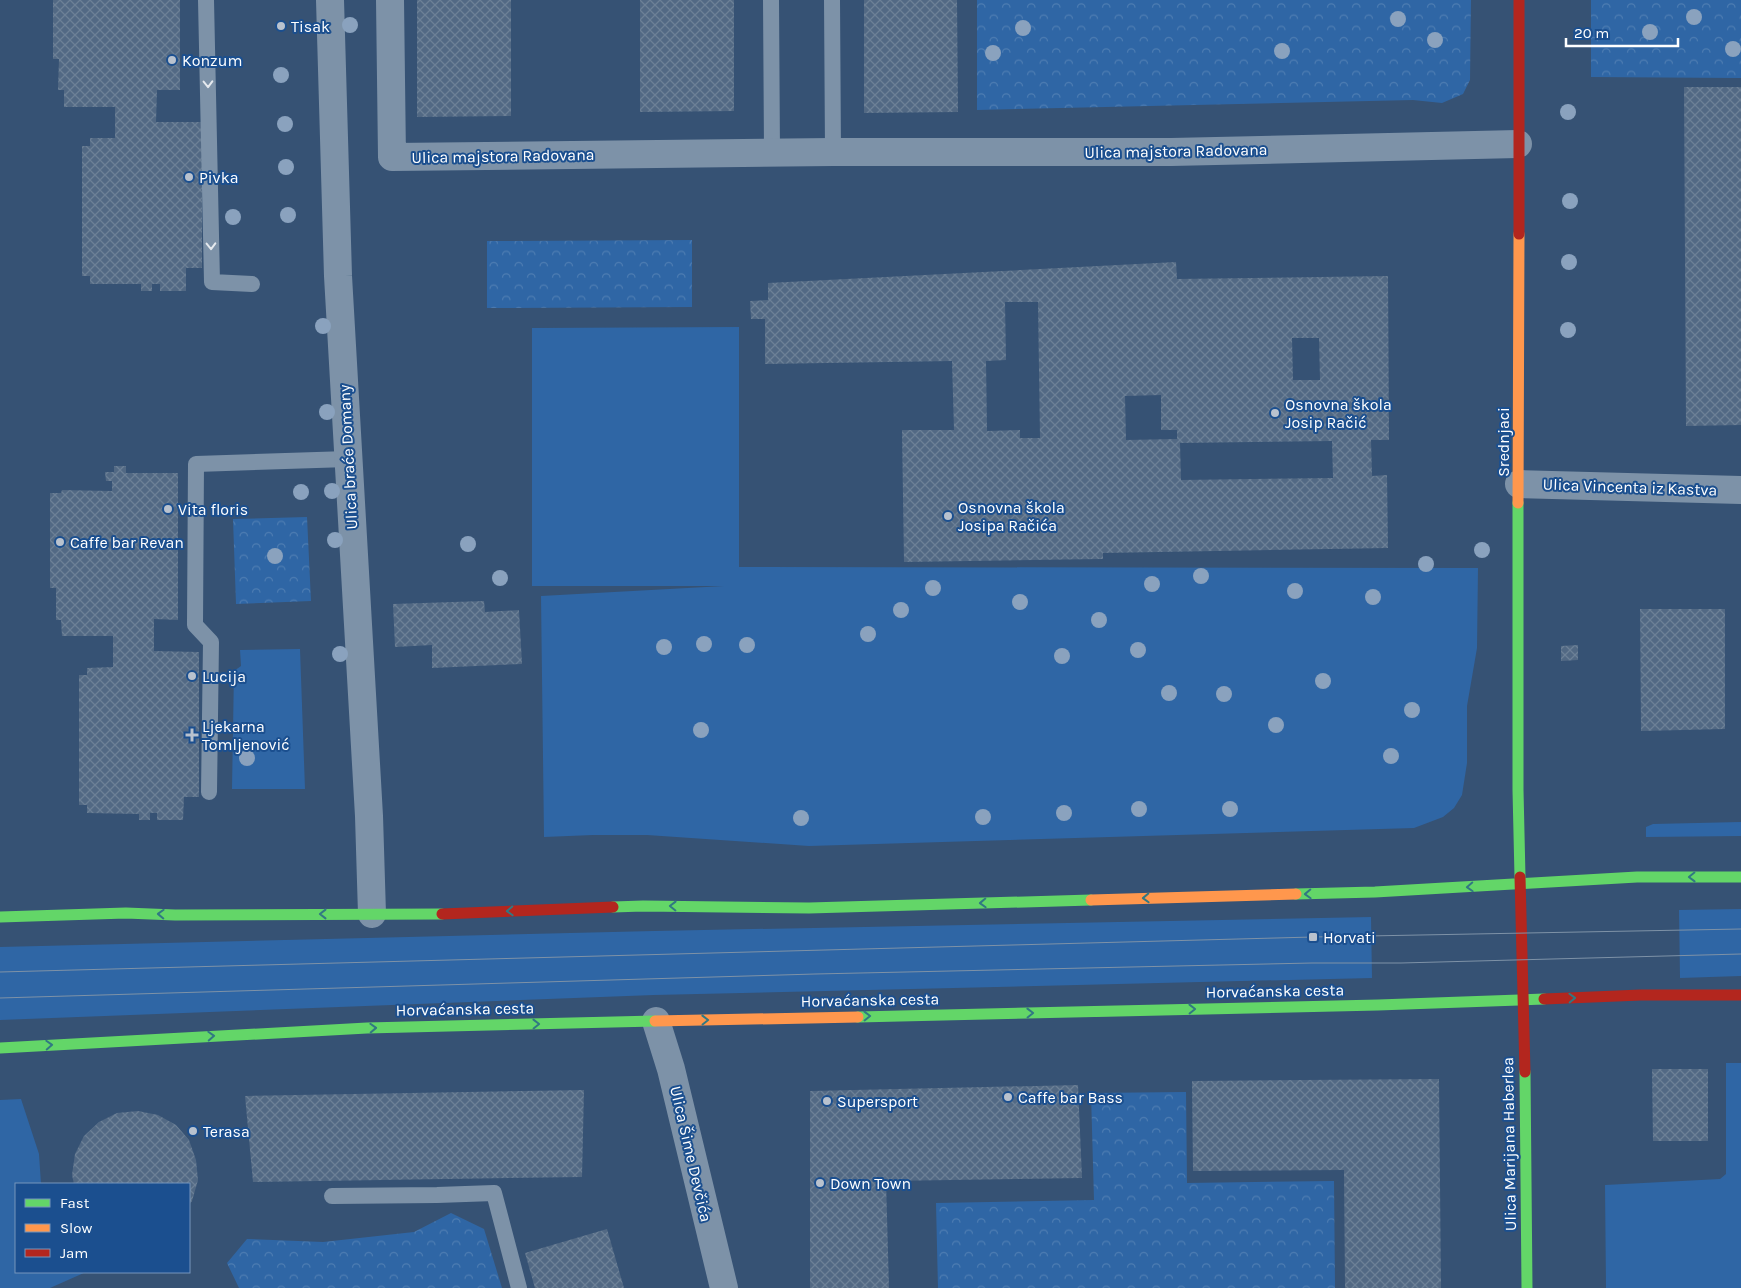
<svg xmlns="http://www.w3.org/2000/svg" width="1741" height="1288" viewBox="0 0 1741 1288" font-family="Karla,sans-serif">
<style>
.grass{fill:#2f66a5}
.park{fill:url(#park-crowns)}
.building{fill:url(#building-cross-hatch);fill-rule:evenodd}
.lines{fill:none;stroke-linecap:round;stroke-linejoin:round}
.lane{stroke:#7d92a8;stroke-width:16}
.street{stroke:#7d92a8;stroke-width:28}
.fast{stroke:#63d668;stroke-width:11}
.slow{stroke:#ff974d;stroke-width:11}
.jam{stroke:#b3261e;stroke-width:11}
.tram{stroke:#7e92a7;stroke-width:1}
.tree{fill:#8aa2be}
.oneway{stroke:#e5e9ee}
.oneway2{stroke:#317883}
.poi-dot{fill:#b9c2ce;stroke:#1b4f8f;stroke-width:2}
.labels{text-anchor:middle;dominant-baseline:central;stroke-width:4;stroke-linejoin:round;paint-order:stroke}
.poi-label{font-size:16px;fill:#fff;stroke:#1b4f8f;text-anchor:start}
.street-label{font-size:16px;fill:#fff;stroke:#1b4f8f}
</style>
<defs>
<pattern id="park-crowns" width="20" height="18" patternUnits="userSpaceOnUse" patternTransform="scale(1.25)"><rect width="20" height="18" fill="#2f66a5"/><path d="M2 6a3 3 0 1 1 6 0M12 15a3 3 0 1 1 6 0" fill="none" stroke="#4e7db2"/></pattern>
<pattern id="building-cross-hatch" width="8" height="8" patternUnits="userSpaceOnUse" patternTransform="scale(1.25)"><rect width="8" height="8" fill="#526984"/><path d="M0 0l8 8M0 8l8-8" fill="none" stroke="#6c8096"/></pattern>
</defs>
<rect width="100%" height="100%" fill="#365274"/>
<!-- grass -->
<path class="grass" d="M739,327v240l739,1 -1,80 -10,58v57l-5,32 -8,13 -11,9 -29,11 -605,18 -162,-11h-54l-49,2 -3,-241 183,-10h-192v-258z
M300,649l5,140h-73l2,-118 7,-5 -1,-16z
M1741,822v14l-95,1v-10l7,-3z
M1741,909v67l-61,2 -1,-68z
M1371,917l1,61 -718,17 -654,25v-73l654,-16z
M1726,1063h15v225h-135l-1,-103 115,-6 6,-5z
M21,1099l18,55 2,30h-25v88h70l-36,16h-50v-188z"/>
<!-- park -->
<path class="park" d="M977,0h494l-1,80 -7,14 -21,9 -29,-3 -436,10z
M1591,0h150v78l-150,-1z
M692,240v67l-205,1v-67z
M307,517l4,84 -75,3 -3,-85z
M1186,1092l1,91 147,-2 1,107h-397l-2,-85 158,-3 -3,-107z
M451,1213l33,16 18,59h-263l-12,-25 20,-24 76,3 91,-10z"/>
<!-- building -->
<path class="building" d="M53,0h127v90h-23l-1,32h46v146h-16v23h-26v-7h-8v7h-11v-7h-51v-8h-8v-130h8v-8h25v-31h-51v-17h-6l1,-31h-6z
M417,0h94v116l-94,1z
M640,0h94v111l-94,1z
M864,0h93l1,112 -94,1z
M1684,87h57v338l-55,1z
M1176,262l1,17 211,-3 1,164h-18l1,36 15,-1 1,73 -285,5v6l-199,3 -2,-132h52l-2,-69 -187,3v-45h-14l-1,-18 18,-1v-17zM1005,302h33l2,136h-20v-8l-33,1 -1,-70 20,-1zM1292,338h27l1,42h-27zM1161,395v35h16v9l-51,1 -1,-44zM1332,441l1,37 -152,2 -1,-37z
M114,466h12v7h52v147l-24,-1v32l45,1v145h-15l-1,23h-26v-7h-7v7h-11v-6l-52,-1v-8h-8v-130h8v-7l26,-1v-31h-51l-1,-16h-5v-32h-6v-95h11l1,-3 50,1v-10h-6l-1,-9h9z
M484,601l1,11 34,-2 3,54 -90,4v-23l-37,2 -2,-43z
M1640,609h85v120l-84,2z
M1578,645v15l-17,1v-15z
M1652,1069h56v72h-55z
M1439,1079l2,209h-96l-1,-118 -151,1 -1,-90z
M1078,1085l4,93 -196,3 3,107h-79v-197z
M584,1090l-2,87 -329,5 -8,-86z
M138,1111l20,4 18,10 13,15 7,20 2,20 -6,21 -3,4v-21h-115l-2,-9 3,-21 9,-18 15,-14 18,-9z
M607,1229l17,59h-89l-10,-35z"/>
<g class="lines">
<!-- lane -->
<path class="lane" d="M206,0l6,282 40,2
M771,0l1,152
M832,0l1,152
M209,792l2,-150 -16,-17 1,-161 152,-5
M332,1196l105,-1 57,-2 25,95"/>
<!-- street -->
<path class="street" d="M330,0l8,276 31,540 3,98
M390,0l2,157 441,-5h338l347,-8
M1519,484l222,6
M656,1021l15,48 53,219"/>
<!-- fast -->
<path class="fast" d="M1518,503v287l2,87
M1296,894l79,-2 262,-15h104
M613,907l30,-1 166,2 282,-8
M0,917l126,-4 49,2 267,-1
M858,1017l520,-12 166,-6
M0,1048l367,-20 288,-7
M1525,1072l2,216"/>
<!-- slow -->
<path class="slow" d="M1518,503l1,-269
M1091,900l205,-6
M655,1021l203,-4"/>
<!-- jam -->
<path class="jam" d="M1519,234v-234
M1520,877l5,195
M442,914l171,-7
M1544,999l97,-4h100"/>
<!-- tram -->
<path class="tram" d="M0,972l1313,-35 428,-8
M0,998l815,-24 497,-11h89l340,-9"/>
</g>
<!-- trees -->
<g class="tree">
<circle cx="1694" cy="17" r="8"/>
<circle cx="1398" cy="19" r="8"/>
<circle cx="350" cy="25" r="8"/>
<circle cx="1023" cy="28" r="8"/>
<circle cx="1650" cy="32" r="8"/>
<circle cx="1435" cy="40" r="8"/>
<circle cx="1733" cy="49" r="8"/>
<circle cx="1282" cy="51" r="8"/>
<circle cx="993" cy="53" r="8"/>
<circle cx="281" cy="75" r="8"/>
<circle cx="1568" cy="112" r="8"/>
<circle cx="285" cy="124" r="8"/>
<circle cx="286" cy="167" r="8"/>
<circle cx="1570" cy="201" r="8"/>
<circle cx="288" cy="215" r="8"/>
<circle cx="233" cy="217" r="8"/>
<circle cx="1569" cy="262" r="8"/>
<circle cx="323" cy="326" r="8"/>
<circle cx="1568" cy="330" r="8"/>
<circle cx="327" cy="412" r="8"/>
<circle cx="332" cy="491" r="8"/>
<circle cx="301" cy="492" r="8"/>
<circle cx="335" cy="540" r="8"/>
<circle cx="468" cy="544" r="8"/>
<circle cx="1482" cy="550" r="8"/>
<circle cx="275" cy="556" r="8"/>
<circle cx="1426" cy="564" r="8"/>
<circle cx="1201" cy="576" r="8"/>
<circle cx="500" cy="578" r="8"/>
<circle cx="1152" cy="584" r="8"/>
<circle cx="933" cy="588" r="8"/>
<circle cx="1295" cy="591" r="8"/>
<circle cx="1373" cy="597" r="8"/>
<circle cx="1020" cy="602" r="8"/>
<circle cx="901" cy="610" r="8"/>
<circle cx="1099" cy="620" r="8"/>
<circle cx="868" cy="634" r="8"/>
<circle cx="704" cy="644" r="8"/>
<circle cx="747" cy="645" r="8"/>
<circle cx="664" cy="647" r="8"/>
<circle cx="1138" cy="650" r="8"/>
<circle cx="340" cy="654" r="8"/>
<circle cx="1062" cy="656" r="8"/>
<circle cx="1323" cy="681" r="8"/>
<circle cx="1169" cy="693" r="8"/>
<circle cx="1224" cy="694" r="8"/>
<circle cx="1412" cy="710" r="8"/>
<circle cx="1276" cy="725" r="8"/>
<circle cx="701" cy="730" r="8"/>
<circle cx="1391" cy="756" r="8"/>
<circle cx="247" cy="758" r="8"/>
<circle cx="1139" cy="809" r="8"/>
<circle cx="1230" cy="809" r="8"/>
<circle cx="1064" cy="813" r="8"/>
<circle cx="983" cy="817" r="8"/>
<circle cx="801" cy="818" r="8"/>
</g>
<!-- one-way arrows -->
<defs><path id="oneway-chevron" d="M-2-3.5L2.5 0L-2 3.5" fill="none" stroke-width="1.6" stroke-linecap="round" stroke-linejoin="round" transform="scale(1.25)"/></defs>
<g class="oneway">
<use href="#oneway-chevron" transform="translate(208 84) rotate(89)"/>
<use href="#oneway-chevron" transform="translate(211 246) rotate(89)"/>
</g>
<g class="oneway2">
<use href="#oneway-chevron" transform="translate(1692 877) rotate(179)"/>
<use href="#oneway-chevron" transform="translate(1470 887) rotate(177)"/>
<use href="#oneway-chevron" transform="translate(1308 894) rotate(178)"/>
<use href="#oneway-chevron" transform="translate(1146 898) rotate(178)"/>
<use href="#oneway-chevron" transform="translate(983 903) rotate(178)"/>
<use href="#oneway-chevron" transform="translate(673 906) rotate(-179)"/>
<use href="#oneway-chevron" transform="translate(510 911) rotate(178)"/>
<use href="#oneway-chevron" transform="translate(161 914) rotate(-178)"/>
<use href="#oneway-chevron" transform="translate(323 914) rotate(180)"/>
<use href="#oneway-chevron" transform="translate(1572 998) rotate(-2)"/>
<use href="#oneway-chevron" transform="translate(1192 1009) rotate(-1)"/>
<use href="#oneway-chevron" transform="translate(1030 1013) rotate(-1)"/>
<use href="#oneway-chevron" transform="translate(867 1016) rotate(-1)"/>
<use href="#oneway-chevron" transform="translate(705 1020) rotate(-1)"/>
<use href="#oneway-chevron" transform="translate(536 1024) rotate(-1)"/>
<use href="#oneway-chevron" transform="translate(373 1028) rotate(-2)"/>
<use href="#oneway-chevron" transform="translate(211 1036) rotate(-3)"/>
<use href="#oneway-chevron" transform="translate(49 1045) rotate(-3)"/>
</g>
<!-- markers -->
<g class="poi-dot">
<circle cx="281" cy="26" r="5"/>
<circle cx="172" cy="60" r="5"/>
<circle cx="189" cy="177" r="5"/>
<circle cx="1275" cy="413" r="5"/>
<circle cx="168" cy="509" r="5"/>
<circle cx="948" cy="516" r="5"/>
<circle cx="60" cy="542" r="5"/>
<circle cx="192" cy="676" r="5"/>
<path d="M189.5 727.5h5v5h5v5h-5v5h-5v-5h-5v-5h5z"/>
<rect x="1308" y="932" width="10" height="10" rx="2.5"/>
<circle cx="1008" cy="1097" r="5"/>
<circle cx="827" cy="1101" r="5"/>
<circle cx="193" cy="1131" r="5"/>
<circle cx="820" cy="1183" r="5"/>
</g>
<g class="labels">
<!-- poi labels -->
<g class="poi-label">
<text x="291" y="26">Tisak</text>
<text x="182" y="60">Konzum</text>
<text x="199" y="177">Pivka</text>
<text x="1285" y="404">Osnovna škola<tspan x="1285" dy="18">Josip Račić</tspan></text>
<text x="958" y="507">Osnovna škola<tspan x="958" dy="18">Josipa Račića</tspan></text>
<text x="178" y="509">Vita floris</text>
<text x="70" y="542">Caffe bar Revan</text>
<text x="202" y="676">Lucija</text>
<text x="202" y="726">Ljekarna<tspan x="202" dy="18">Tomljenović</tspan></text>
<text x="1323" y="937">Horvati</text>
<text x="1018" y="1097">Caffe bar Bass</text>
<text x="837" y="1101">Supersport</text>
<text x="203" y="1131">Terasa</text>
<text x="830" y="1183">Down Town</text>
</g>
<!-- street labels -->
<g class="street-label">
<text transform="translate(1176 151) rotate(-1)">Ulica majstora Radovana</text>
<text transform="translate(503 156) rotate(-1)">Ulica majstora Radovana</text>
<text transform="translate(1503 442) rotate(-90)">Srednjaci</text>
<text transform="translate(348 457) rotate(-93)">Ulica braće Domany</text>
<text transform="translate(1630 487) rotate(2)">Ulica Vincenta iz Kastva</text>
<text transform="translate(1275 991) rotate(-1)">Horvaćanska cesta</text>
<text transform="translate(870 1000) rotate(-1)">Horvaćanska cesta</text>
<text transform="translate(465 1009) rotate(-1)">Horvaćanska cesta</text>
<text transform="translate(1509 1144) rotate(-91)">Ulica Marijana Haberlea</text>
<text transform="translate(691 1154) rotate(77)">Ulica Šime Devčića</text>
</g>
</g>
<!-- legend -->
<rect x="15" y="1183" width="175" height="90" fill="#1b4f8f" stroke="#7695bc"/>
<rect x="25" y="1199" width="25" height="8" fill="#63d668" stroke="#7695bc"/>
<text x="60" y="1208" font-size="15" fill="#ffffff">Fast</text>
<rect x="25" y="1224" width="25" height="8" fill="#ff974d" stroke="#7695bc"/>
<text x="60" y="1233" font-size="15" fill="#ffffff">Slow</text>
<rect x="25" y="1249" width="25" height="8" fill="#b3261e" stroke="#7695bc"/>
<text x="60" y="1258" font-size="15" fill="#ffffff">Jam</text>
<!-- scale -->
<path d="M1566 38v8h112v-8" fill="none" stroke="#ffffff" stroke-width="2.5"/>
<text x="1574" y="38" font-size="15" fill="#ffffff" stroke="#1b4f8f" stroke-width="4" paint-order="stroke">20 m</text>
</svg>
